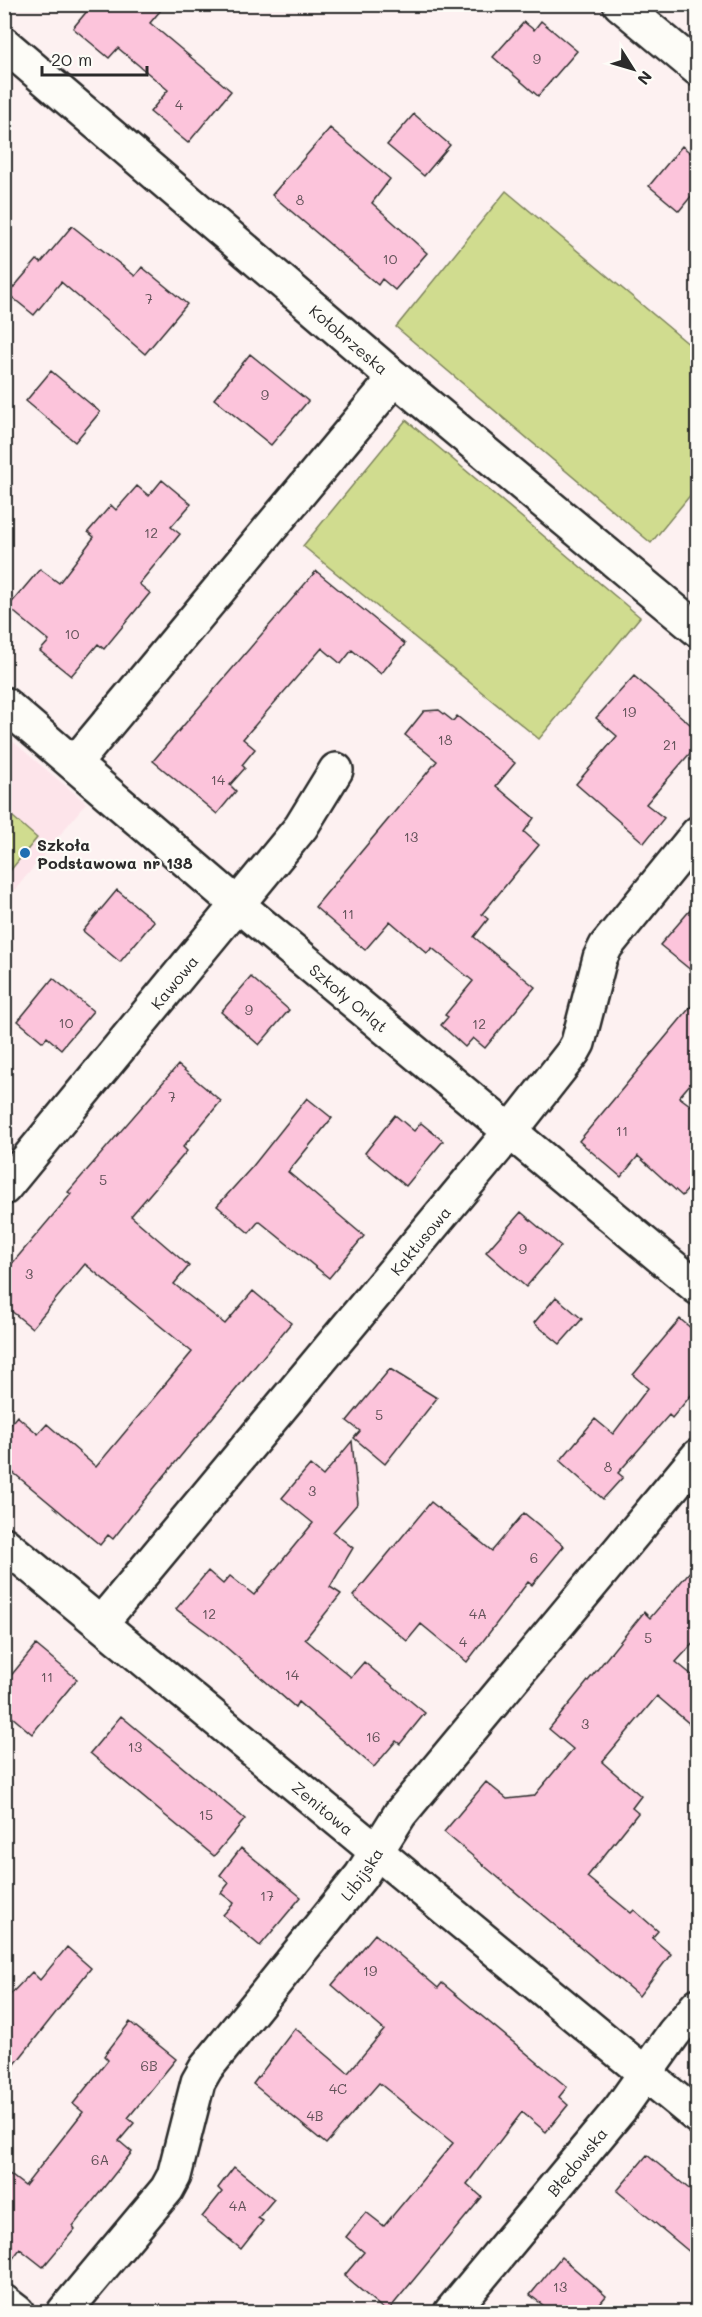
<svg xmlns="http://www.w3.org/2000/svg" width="702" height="2317" viewBox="0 0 702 2317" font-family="Mali,sans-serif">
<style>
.built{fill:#fde4ea}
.green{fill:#d0dc8f;stroke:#7e845d;stroke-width:1.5}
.building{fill:#fcc4db;stroke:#2b2b2b;stroke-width:1.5}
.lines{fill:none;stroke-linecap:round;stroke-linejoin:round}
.minor-casing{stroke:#2b2b2b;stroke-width:38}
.minor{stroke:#fdfcf7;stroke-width:33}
.poi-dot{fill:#1f6fb2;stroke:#fdfcf7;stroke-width:2}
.labels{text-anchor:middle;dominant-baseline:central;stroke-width:4.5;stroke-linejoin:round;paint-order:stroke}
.number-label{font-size:14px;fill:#5f5157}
.street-label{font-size:16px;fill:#2b2b2b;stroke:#fdfcf7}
.poi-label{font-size:16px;font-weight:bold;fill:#2b2b2b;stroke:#fdfcf7;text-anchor:start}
</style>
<rect width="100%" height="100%" fill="#fdf1f1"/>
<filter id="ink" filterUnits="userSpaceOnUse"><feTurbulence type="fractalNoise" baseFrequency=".0167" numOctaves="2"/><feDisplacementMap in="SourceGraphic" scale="12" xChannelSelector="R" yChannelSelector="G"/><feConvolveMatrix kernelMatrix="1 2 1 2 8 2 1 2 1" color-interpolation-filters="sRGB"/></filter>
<g filter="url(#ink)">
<!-- built -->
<path class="built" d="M5,735l81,68 -81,99z"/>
<!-- green -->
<path class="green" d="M506,191l191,160v136l-46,56 -255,-216z
M406,420l234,197 -101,122 -236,-193z
M5,810l32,28 -32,39z"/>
<!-- building -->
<path class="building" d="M93,4h73l-16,19 81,68 -43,52 -38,-31 18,-22 -50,-42 -9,10 -36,-30z
M541,21l36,30 -39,45 -45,-39 31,-35 10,8z
M414,114l36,31 -26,31 -37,-31z
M330,128l60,51 -18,24 55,50 -32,37 -13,-11 -4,6 -106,-90z
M682,146l16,13v29l-19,23 -30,-25z
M72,226l63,50 7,-9 45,37 -42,50 -84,-72 -27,33 -26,-21 29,-34 4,3z
M250,354l58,47 -37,44 -57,-46z
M51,371l49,41 -25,30 -49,-41z
M162,480l29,24 -20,23 9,7 -41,50 11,9 -46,56 -6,-5 -27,32 -31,-25 9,-10 -41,-34 32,-38 19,14 35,-46 -6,-5 23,-27 5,5 21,-24 12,10z
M316,571l89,73 -24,30 -29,-24 -11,14 -19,-16 -79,91 12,10 -13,16 3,3 -15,17 6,6 -19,23 -64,-53z
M634,676l64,55v13l-52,60 18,14 -20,25 -68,-59 41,-48 -21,-18z
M439,710l14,11 4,-5 58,47 -19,23 38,32 -10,14 15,13 -57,69 6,5 -14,18 61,50 -50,61 -12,-10 -8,9 -24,-22 7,-8 -3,-2 28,-34 -41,-33 -5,5 -37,-32 -25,29 -50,-43 122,-146 -32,-26 19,-24z
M117,890l37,31 -34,41 -37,-31z
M698,901v75l-38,-31z
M251,977l38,33 -30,35 -38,-33z
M53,978l40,33 -32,38 -14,-12 -4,5 -25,-21z
M698,998v77l-19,22 19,14v67l-16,18 -44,-40 -17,21 -42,-36z
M178,1065l43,36 -38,46 4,4 -56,65 58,50 -15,18 51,40 28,-33 38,32 -160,193 -18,23 -5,-4 -8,10 -96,-80v-33l13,-16 21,18 9,-10 49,43 96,-115 -107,-88 -53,64 -28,-23v-32l67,-79 -3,-2z
M307,1098l25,20 -44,54 76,64 -35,42 -70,-57 -10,12 -32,-27 36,-40z
M395,1115l19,16 7,-8 22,18 -37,45 -41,-33z
M521,1212l40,34 -35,41 -40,-35z
M556,1297l26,22 -22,25 -26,-21z
M680,1319l18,15v53l-26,31 -3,-3 -51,58 5,4 -20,22 -43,-38 35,-42 18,15 35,-46 -15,-13z
M390,1369l47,29 -52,66 -31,-26 6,-7 -13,-10z
M352,1441l6,62 -25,29 20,16 -23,39 11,7 -36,45 46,38 13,-15 61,51 -25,31 -4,-3 -22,26 -76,-65 -3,5 -76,-66 -43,-32 32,-38 15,13 7,-8 24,19 59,-72 -31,-25 28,-33 13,11z
M431,1502l61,49 32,-38 40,33 -32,39 -4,-3 -61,80 -46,-38 -14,17 -54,-45z
M698,1562v76l-22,24 22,18v51l-41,-35 -55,66 39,34 -9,12 6,5 -51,64 44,36 3,-3 24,21 -6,7 19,16 -32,42 -195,-164 42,-50 21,17 27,-3 39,-47 -24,-20 95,-117 6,6z
M36,1645l41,34 -45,55 -28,-24v-26z
M121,1716l124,103 -31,37 -124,-103z
M241,1848l60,49 -41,49 -37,-31 11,-12 -13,-10 8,-10 -9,-8z
M375,1934l63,54 4,-5 125,104 -8,10 9,8 -22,27 -24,-20 -55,72 15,13 -95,115 -43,-36 20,-24 -18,-15 20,-25 18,14 69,-83 -74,-60 -53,61 -73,-60 42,-56 53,45 36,-43 -52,-45z
M67,1947l24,21 -87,110v-77l28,-29 8,8z
M130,2022l46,37 -48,59 6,5 -15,18 13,11 -59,74 2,3 -32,38 -23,-18 -16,21v-100l21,16 58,-74 -10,-8 35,-44 -4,-4z
M647,2155l51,41v63l-81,-68z
M234,2167l40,32 -16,19 5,3 -22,28 -39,-32 20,-25 -4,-4z
M561,2257l45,39 -14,17h-39l-23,-18z"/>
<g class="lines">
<defs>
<g id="minor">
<path d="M620,4l78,65"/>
<path id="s1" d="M4,44l391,334 303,252"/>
<path id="s2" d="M4,704l234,201 460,383"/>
<path d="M75,763l320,-385"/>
<path id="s3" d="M4,1188l297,-361 35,-57"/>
<path id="s4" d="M4,1544l694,573"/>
<path id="s5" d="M101,1623l409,-491 63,-80 5,-9 22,-85 6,-12 92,-113"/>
<path d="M4,2302l13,10"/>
<path id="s6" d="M64,2312l103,-123 7,-13 24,-94 8,-14 155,-192 39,-62 298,-358"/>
<path id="s7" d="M451,2312l169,-203 54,-76 24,-28"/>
</g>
</defs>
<!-- minor casing -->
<use href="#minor" class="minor-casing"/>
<!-- minor -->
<use href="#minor" class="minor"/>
</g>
</g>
<!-- markers -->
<circle class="poi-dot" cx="25" cy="853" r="6"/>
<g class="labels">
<!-- number labels -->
<g class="number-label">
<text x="537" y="58">9</text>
<text x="179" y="104">4</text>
<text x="300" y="199">8</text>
<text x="390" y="258">10</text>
<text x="149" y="298">7</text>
<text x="265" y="394">9</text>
<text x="151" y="532">12</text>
<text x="72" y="633">10</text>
<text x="629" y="711">19</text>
<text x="445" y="739">18</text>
<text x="670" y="744">21</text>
<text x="218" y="779">14</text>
<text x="411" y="836">13</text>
<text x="348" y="913">11</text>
<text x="249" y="1009">9</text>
<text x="66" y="1022">10</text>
<text x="479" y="1023">12</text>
<text x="172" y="1096">7</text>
<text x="622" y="1130">11</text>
<text x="103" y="1179">5</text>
<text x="523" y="1248">9</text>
<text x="29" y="1273">3</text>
<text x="379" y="1414">5</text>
<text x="608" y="1466">8</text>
<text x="312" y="1490">3</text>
<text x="534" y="1557">6</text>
<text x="209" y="1613">12</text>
<text x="478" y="1613">4A</text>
<text x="648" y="1637">5</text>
<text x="463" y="1641">4</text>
<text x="292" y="1674">14</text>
<text x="47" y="1676">11</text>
<text x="585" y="1723">3</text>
<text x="373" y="1736">16</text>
<text x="135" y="1746">13</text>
<text x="206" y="1814">15</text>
<text x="267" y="1895">17</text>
<text x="370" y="1970">19</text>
<text x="149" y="2065">6B</text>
<text x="338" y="2088">4C</text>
<text x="315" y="2115">4B</text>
<text x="100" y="2159">6A</text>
<text x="238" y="2205">4A</text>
<text x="560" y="2286">13</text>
</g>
<!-- street labels -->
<g class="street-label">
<text stroke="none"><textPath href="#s1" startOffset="454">Kołobrzeska</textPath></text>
<text stroke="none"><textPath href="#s3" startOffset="267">Kawowa</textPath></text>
<text stroke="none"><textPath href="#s2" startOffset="453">Szkoły Orląt</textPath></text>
<text stroke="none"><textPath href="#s5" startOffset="498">Kaktusowa</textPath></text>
<text stroke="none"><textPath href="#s4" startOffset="414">Zenitowa</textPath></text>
<text stroke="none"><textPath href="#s6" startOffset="537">Libijska</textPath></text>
<text stroke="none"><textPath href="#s7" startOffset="196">Błędowska</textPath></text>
</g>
<!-- poi labels -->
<g class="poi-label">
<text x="37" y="844">Szkoła<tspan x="37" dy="18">Podstawowa nr 138</tspan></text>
</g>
</g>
<!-- margin -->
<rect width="702" height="2317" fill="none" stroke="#fdfcf7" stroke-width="24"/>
<rect x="12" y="12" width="678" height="2293" fill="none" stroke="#2b2b2b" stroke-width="2" filter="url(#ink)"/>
<!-- north arrow -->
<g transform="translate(633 69) rotate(127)" stroke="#fdfcf7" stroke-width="4.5" paint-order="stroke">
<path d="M0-4.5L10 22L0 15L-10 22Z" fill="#2b2b2b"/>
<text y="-9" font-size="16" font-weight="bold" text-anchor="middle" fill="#2b2b2b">N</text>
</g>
<!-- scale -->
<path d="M42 66v9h105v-9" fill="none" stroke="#2b2b2b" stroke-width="3"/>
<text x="51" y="66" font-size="18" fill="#2b2b2b" stroke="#fdfcf7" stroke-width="4.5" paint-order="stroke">20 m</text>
</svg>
